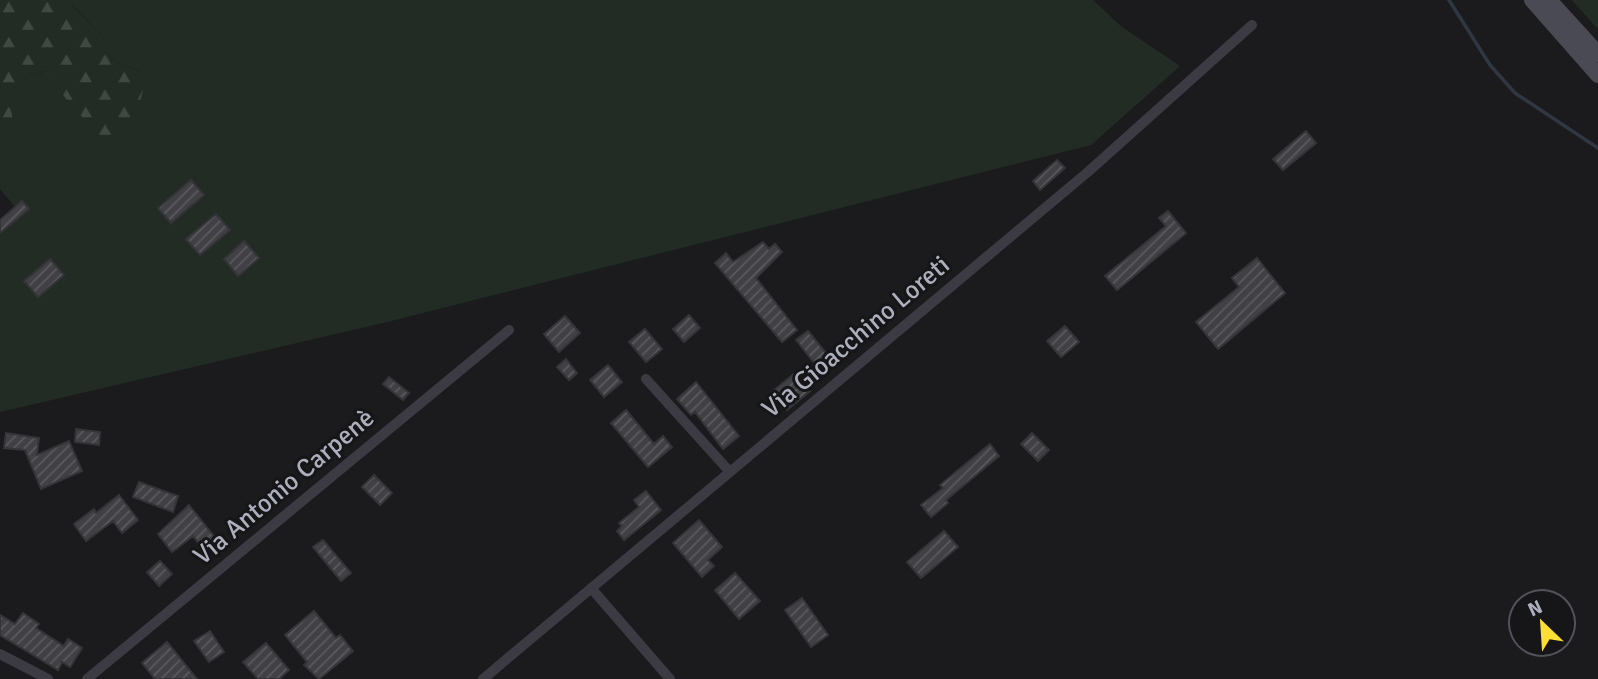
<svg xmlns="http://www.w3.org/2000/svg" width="1598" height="679" viewBox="0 0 1598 679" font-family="Signika,sans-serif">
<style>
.green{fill:#222c25}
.forest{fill:url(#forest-firs)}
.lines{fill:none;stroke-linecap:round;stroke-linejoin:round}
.stream{stroke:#2f3743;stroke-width:3.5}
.building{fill:url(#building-hatch);stroke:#353539;stroke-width:2}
.street{stroke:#3c3b43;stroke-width:10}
.secondary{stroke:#494a53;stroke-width:16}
.labels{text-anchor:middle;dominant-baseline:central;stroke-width:6;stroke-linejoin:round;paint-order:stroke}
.street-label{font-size:26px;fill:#adafbd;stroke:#161618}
</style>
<defs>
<pattern id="forest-firs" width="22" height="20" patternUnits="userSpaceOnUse" patternTransform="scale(1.75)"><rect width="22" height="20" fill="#222c25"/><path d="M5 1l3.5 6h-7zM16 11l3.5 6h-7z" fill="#3f4843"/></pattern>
<pattern id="building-hatch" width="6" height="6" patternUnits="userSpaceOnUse" patternTransform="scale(1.75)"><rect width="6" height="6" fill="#404045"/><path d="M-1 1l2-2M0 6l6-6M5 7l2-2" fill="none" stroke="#59595e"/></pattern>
</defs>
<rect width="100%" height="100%" fill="#1b1b1d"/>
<!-- green -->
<path class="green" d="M71,0h1022l29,27 58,39 -89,79 -704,177 -387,90v-193l15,-12 -15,-18v-67h9l4,8 -4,-38 20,-17 19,-4 20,31 72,-31 -24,-9 -10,-11 -4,-16 -31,-31z
M1572,0h26v29l-3,-3z"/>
<!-- forest -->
<path class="forest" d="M0,0h71v5l31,30 4,16 10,11 23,9 6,12 -15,55h-28l-34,-36 -21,-31 -18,4 -20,17 5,40 -5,-9 -9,-1z"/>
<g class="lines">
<!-- stream -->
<path class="stream" d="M1449,0l41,65 25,28 83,55"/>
</g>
<!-- building -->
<path class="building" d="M1306,131l10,12 -33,27 -10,-11z
M1057,160l8,8 -25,22 -7,-9z
M191,180l13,15 -33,28 -13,-15z
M22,201l7,8 -29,24v-13z
M1168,211l18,22 -69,57 -12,-14 61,-50 -7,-8z
M216,214l14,16 -30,25 -14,-16z
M244,241l15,17 -21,18 -14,-17z
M763,242l6,7 6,-5 7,8 -26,26 41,52 -15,12 -67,-79 11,-10 7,9z
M1257,258l28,35 -67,56 -22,-27 43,-35 -7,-9z
M50,259l14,16 -26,22 -14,-16z
M689,315l11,13 -16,14 -11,-13z
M565,316l15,17 -21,19 -15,-18z
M1065,326l14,16 -18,15 -14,-16z
M645,329l17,20 -16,13 -17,-20z
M808,331l27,33 -12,10 -27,-34z
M566,359l11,14 -8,7 -12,-13z
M608,365l14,17 -18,15 -14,-17z
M795,373l15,18 -23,19 -15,-18z
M389,377l20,16 -6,7 -20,-16z
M696,382l43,54 -16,13 -28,-37 -4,3 -14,-16z
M626,410l28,34 9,-8 9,11 -24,20 -37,-44z
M76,429l24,3 -1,13 -24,-3z
M6,433l33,5 -2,17 32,-14 13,30 -41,18 -16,-39 -21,-2z
M1032,433l17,17 -11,11 -17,-17z
M990,444l9,12 -53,44 2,3 -17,14 -10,-12 22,-17 -3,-3z
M374,475l18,18 -12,12 -18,-18z
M139,482l39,14 -5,16 -40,-15z
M646,491l15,19 -37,30 -7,-9 5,-5 -3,-3 20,-16 -5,-7z
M119,495l19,25 -16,13 -9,-12 -27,20 -12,-17 20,-15 2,4z
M189,505l28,35 -13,10 -11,-14 -21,16 -14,-18z
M699,520l23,27 -14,13 6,6 -12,11 -29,-34z
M944,531l14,16 -37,31 -14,-16z
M323,540l28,33 -10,8 -28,-34z
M160,561l12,13 -13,12 -12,-14z
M735,573l25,28 -21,18 -24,-29z
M802,598l26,37 -17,12 -26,-37z
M314,611l22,27 4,-3 13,16 -34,28 -15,-14 3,-3 -22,-27z
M23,613l16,11 -3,4 28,18 4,-7 14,9 -12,19 -8,-5 -4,8 -58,-35v-20l15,9z
M210,631l14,21 -15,10 -15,-21z
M167,642l30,37h-42l-13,-16z
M266,643l23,27 -10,9h-21l-15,-17z"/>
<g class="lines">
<!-- street -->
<path class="street" d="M646,379l84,93
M591,588l79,91
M0,654l48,25
M87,679l422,-349
M483,679l606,-508 163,-146"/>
<!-- secondary -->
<path class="secondary" d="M1532,0l66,75
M1549,0l49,54"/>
</g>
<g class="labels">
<!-- street labels -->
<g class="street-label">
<text transform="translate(856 337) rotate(-40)">Via Gioacchino Loreti</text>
<text transform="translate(284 487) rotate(-40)">Via Antonio Carpenè</text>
</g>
</g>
<!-- north arrow -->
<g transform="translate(1542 623) rotate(335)"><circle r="33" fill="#161618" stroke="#52535a" stroke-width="2"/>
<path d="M0-5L12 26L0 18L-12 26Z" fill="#fdde33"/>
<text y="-10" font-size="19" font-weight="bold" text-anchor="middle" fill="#adafbd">N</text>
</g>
</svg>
